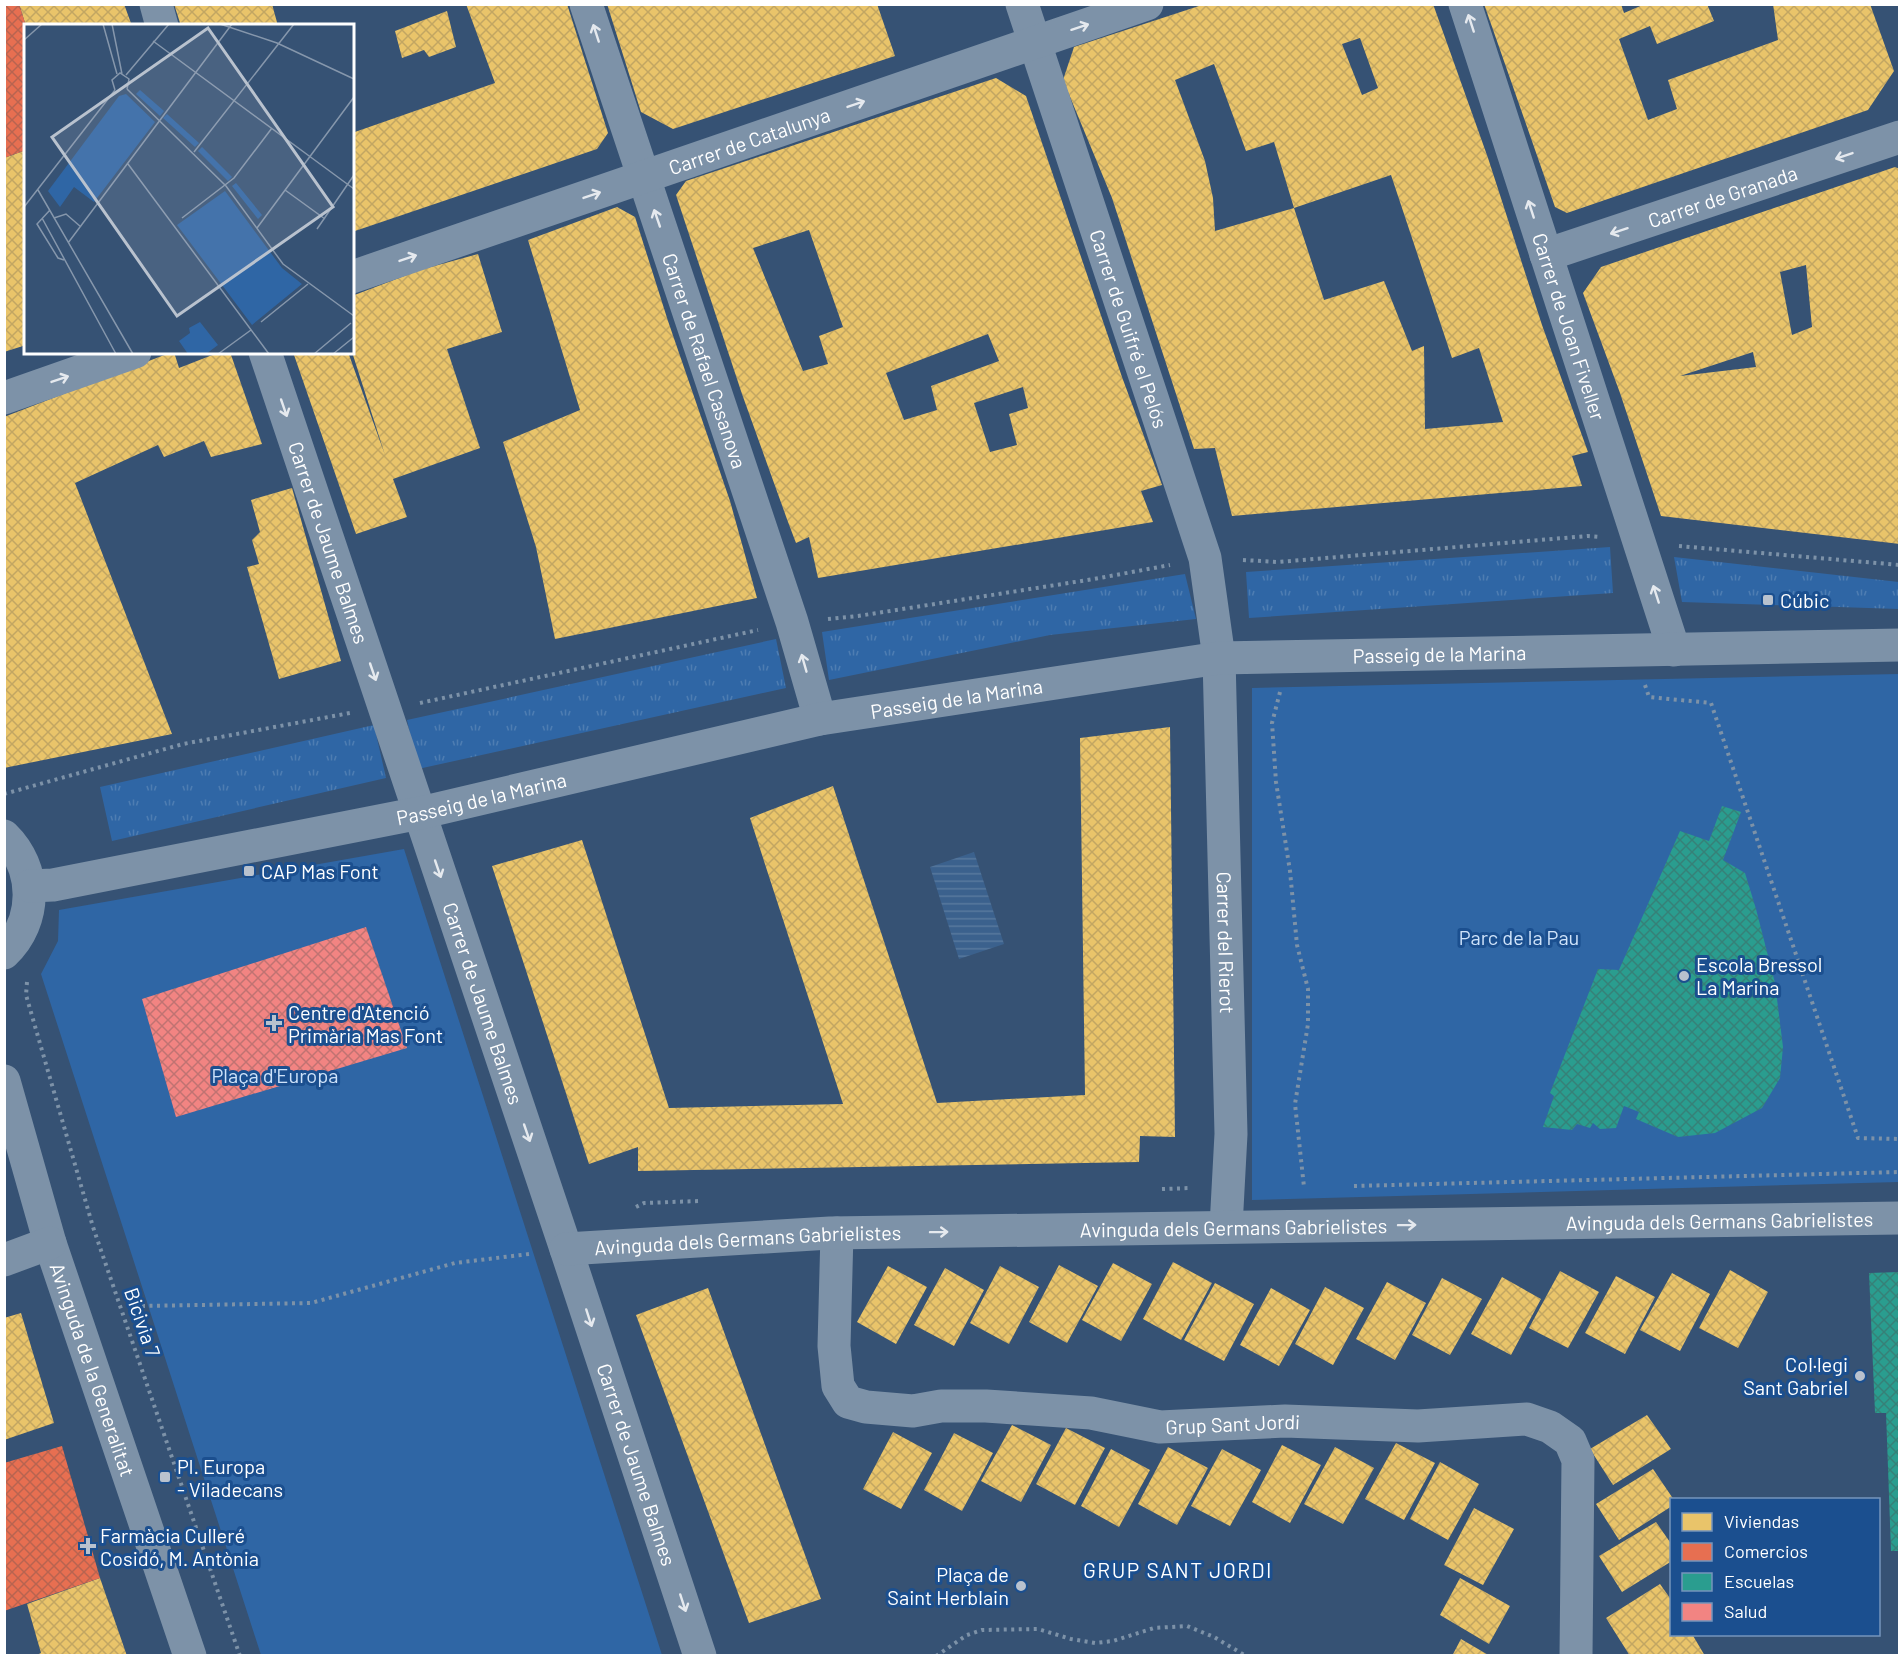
<svg xmlns="http://www.w3.org/2000/svg" width="1904" height="1660" viewBox="0 0 1904 1660" font-family="Barlow,sans-serif">
<style>
.grass{fill:url(#grass-tufts)}
.green{fill:#2f66a5}
.water{fill:url(#water-rules)}
.homes{fill:url(#homes-cross-hatch);fill-rule:evenodd}
.shops{fill:url(#shops-cross-hatch)}
.schools{fill:url(#schools-cross-hatch)}
.health{fill:url(#health-cross-hatch)}
.lines{fill:none;stroke-linecap:round;stroke-linejoin:round}
.path{stroke:#7d92a8;stroke-width:4;stroke-dasharray:3 4.5;stroke-linecap:butt}
.minor{stroke:#7d92a8;stroke-width:33}
.oneway{stroke:#e5e9ee}
.poi-dot{fill:#b9c2ce;stroke:#1b4f8f;stroke-width:2}
.labels{text-anchor:middle;dominant-baseline:central;stroke-width:6;stroke-linejoin:round;paint-order:stroke}
.street-label{font-size:20px;fill:#fff;stroke:#1b4f8f}
.poi-label{font-size:20px;fill:#fff;stroke:#1b4f8f;text-anchor:start}
.park-label{font-size:20px;fill:#cfe3fa;stroke:#1b4f8f}
.neighbourhood-label{font-size:21px;letter-spacing:1.5px;fill:#fff;stroke:#1b4f8f}
.inset-road{fill:none;stroke:#8697ac;stroke-width:1.5}
.view{fill:#b9c2ce;fill-opacity:0.15;stroke:#b9c2ce;stroke-width:3}
.inset-edge{fill:none;stroke:#fff;stroke-width:3}
</style>
<defs>
<pattern id="grass-tufts" width="24" height="20" patternUnits="userSpaceOnUse" patternTransform="scale(1.5)"><rect width="24" height="20" fill="#2f66a5"/><path d="M3 7l-1-3M5 7V3M7 7l1-3M15 17l-1-3M17 17v-4M19 17l1-3" fill="none" stroke="#4e7db2"/></pattern>
<pattern id="water-rules" width="6" height="5" patternUnits="userSpaceOnUse" patternTransform="scale(1.5)"><rect width="6" height="5" fill="#3b618d"/><path d="M0 2.5h6" fill="none" stroke="#58799e"/></pattern>
<pattern id="homes-cross-hatch" width="8" height="8" patternUnits="userSpaceOnUse" patternTransform="scale(1.5)"><rect width="8" height="8" fill="#e9c46a"/><path d="M0 0l8 8M0 8l8-8" fill="none" stroke="#c2a662"/></pattern>
<pattern id="shops-cross-hatch" width="8" height="8" patternUnits="userSpaceOnUse" patternTransform="scale(1.5)"><rect width="8" height="8" fill="#e76f51"/><path d="M0 0l8 8M0 8l8-8" fill="none" stroke="#b86450"/></pattern>
<pattern id="schools-cross-hatch" width="8" height="8" patternUnits="userSpaceOnUse" patternTransform="scale(1.5)"><rect width="8" height="8" fill="#2a9d8f"/><path d="M0 0l8 8M0 8l8-8" fill="none" stroke="#368178"/></pattern>
<pattern id="health-cross-hatch" width="8" height="8" patternUnits="userSpaceOnUse" patternTransform="scale(1.5)"><rect width="8" height="8" fill="#f28482"/><path d="M0 0l8 8M0 8l8-8" fill="none" stroke="#c07372"/></pattern>
</defs>
<rect width="100%" height="100%" fill="#365274"/>
<!-- grass -->
<path class="grass" d="M1610,547l3,46 -364,25 -3,-46z
M1674,557l225,25v27l-217,-7z
M1185,574l11,45 -146,16 -221,45 -7,-48z
M776,639l10,49 -368,81 -11,-49z
M374,725l12,53 -274,63 -12,-54z"/>
<!-- green -->
<path class="green" d="M1899,674v508l-647,18v-512z
M404,849l258,806h-401l-220,-681 17,-33 1,-31z"/>
<!-- water -->
<path class="water" d="M974,852l30,92 -45,15 -29,-92z"/>
<!-- homes -->
<path class="homes" d="M19,4h105l8,22h-106z
M174,4h98l6,22h-97z
M466,4h101l41,129 -11,16 -245,83v-99l143,-50z
M607,4h270l18,52 -222,73 -32,-17z
M1205,4h228l55,154 54,167 46,127 -16,4 10,30 -350,30 -17,-68 -21,1 -82,-251 -49,-118 11,-33zM1360,38l18,50 -16,7 -20,-51zM1214,64l32,87 28,-9 20,66 -79,23 -2,-33 -8,-37 -30,-81zM1391,175l61,183 27,-10 24,74 -78,7 -1,-83 -12,5 -28,-70 -60,19 -30,-92z
M1484,4h137l3,9 21,-9h62l7,17 -57,23 -7,-18 -31,13 29,81 29,-11 -9,-29 110,-40 -5,-36h97l24,67 -26,39 -301,103 -12,-6z
M447,11l9,36 -27,10 -5,-7 -22,8 -7,-27z
M996,78l30,18 96,281 40,108 -21,6 12,31 -335,56 -9,-41 -13,6 -8,-21 -46,-128 -66,-199 10,-14zM809,230l34,97 -24,9 9,28 -25,7 -50,-123zM988,334l11,27 -68,25 6,24 -33,10 -18,-47zM1023,387l5,21 -19,6 8,31 -27,7 -16,-49z
M26,150v195l-22,7v-194z
M1895,167l5,2v375l-239,-28 -41,-123 -37,-100 18,-26zM1806,265l6,62 -20,8 -12,-63zM1753,352l3,15 -76,9z
M617,207l18,10 33,104 62,180 27,97 -202,41 -19,-92 -33,-105 77,-32 -52,-170z
M478,254l24,78 -55,17 33,99 -87,31 14,38 -51,17 -63,-182h55l37,103 -33,-103v-56l68,-26z
M172,352h2l5,16 41,-16h10l32,92 -51,13 -7,-16 -40,16 -6,-12 -83,38 97,251 -168,34v-351z
M292,488l49,173 -62,18 -32,-112 12,-3 -7,-24 8,-8 -9,-32z
M1170,727l5,410 -35,-1 -1,26 -501,9v-24l-49,17 -97,-298 90,-26 87,268 174,-4 -93,-286 83,-32 104,317 148,-8 -5,-357z
M1173,1262l39,21 -31,57 -38,-21z
M1113,1263l39,21 -31,57 -39,-21z
M1059,1265l39,21 -31,57 -38,-21z
M888,1266l39,21 -31,57 -39,-22z
M1000,1266l39,21 -30,57 -39,-21z
M945,1268l39,22 -30,56 -40,-21z
M1730,1270l38,22 -30,56 -39,-20z
M1560,1271l39,21 -31,56 -39,-20z
M1672,1273l38,21 -30,57 -40,-21z
M1616,1276l39,21 -30,57 -40,-21z
M1502,1277l39,22 -30,56 -40,-21z
M1442,1278l40,21 -32,56 -38,-20z
M1387,1282l39,21 -31,57 -39,-21z
M1215,1283l39,21 -30,57 -40,-21z
M1325,1287l39,21 -31,57 -38,-21z
M708,1288l113,311 -72,24 -113,-308z
M1271,1288l39,22 -31,56 -39,-21z
M21,1313l33,110 -50,17v-122z
M1647,1415l24,34 -58,36 -23,-36z
M1012,1425l39,20 -30,57 -40,-21z
M1066,1428l39,20 -30,57 -39,-21z
M893,1432l39,21 -31,56 -38,-20z
M954,1433l39,20 -31,58 -38,-21z
M1396,1443l39,20 -31,57 -39,-21z
M1282,1445l39,20 -31,58 -38,-21z
M1168,1447l40,21 -31,57 -39,-21z
M1335,1447l39,21 -31,56 -39,-20z
M1111,1449l39,21 -31,57 -38,-21z
M1222,1449l39,21 -31,56 -39,-20z
M1440,1462l39,22 -31,56 -38,-21z
M1653,1469l21,31h-2v6l-53,34 -23,-36z
M1474,1508l40,21 -31,56 -39,-20z
M1656,1522l16,23v16l-50,31 -23,-36z
M100,1578l27,78h-93l7,-3 -14,-49z
M1460,1578l50,28 -21,38 -49,-29z
M1660,1584l12,17v33h20l13,22h-75l-24,-38z
M1461,1639l29,17h-38z"/>
<!-- shops -->
<path class="shops" d="M4,4h15l7,22v124l-22,8z
M62,1446l38,132 -96,33v-148z"/>
<!-- schools -->
<path class="schools" d="M1722,806l19,6 -18,48 22,13 11,36 19,74 8,64 -3,31 -18,30 -47,25 -37,4 -42,-18 3,-7 -15,-6 -8,22 -16,1 -7,-6 -3,5 -13,-4 -5,6 -29,-3 11,-31 -4,-3 48,-124 21,1 61,-139 29,10z
M1900,1272v279h-9l-5,-138h-11l-6,-140z"/>
<!-- health -->
<path class="health" d="M366,927l41,121 -231,69 -34,-118z"/>
<g class="lines">
<!-- path -->
<path class="path" d="M1679,546l221,19
M1243,560l35,2 310,-26 12,1
M828,619l30,-3 236,-37 76,-14
M1645,685l4,12 62,6 147,435 42,1
M1280,692l-8,31 4,59 14,89 7,74 11,44v35l-13,80 9,83
M420,703l338,-73
M4,794l179,-50 167,-31
M27,982l-1,13 67,232 147,429
M1354,1186l546,-14
M1162,1189l29,-1
M636,1207l8,-4 55,-2
M142,1306l169,-3 144,-40 74,-9
M936,1656l31,-21 15,-5 56,-1 33,10 24,4 18,-2 41,-13 33,-2 27,11 32,19"/>
<!-- minor -->
<g class="minor">
<path d="M156,4l6,22"/>
<path id="s1" d="M586,4l206,618 28,97"/>
<path id="s2" d="M1022,4l183,554 14,100 12,476 -5,93"/>
<path id="s3" d="M1465,4l209,646"/>
<path id="s4" d="M1546,255l354,-118"/>
<path id="s5" d="M352,277l795,-273"/>
<path id="s6" d="M265,352l301,897 134,407"/>
<path d="M4,398l131,-46"/>
<path d="M4,836c33,32 34,85 0,117"/>
<path id="s7" d="M30,886l23,-1 367,-72 400,-94 399,-61 681,-13"/>
<path id="s8" d="M4,1081l46,162 140,413"/>
<path id="s9" d="M837,1233l-3,113 4,40 10,16 18,5 47,4 28,-5h45l105,7 69,14 125,-6 133,5 109,-7 23,8 20,14 8,19 -2,196"/>
<path id="s10" d="M566,1249l264,-16 1070,-15"/>
<path d="M4,1260l46,-17"/>
</g>
</g>
<!-- one-way arrows -->
<defs><path id="oneway-shaft" d="M-6 0H5M1.5-3L5.5 0L1.5 3" fill="none" stroke-width="1.6" stroke-linecap="round" stroke-linejoin="round" transform="scale(1.5)"/></defs>
<g class="oneway">
<use href="#oneway-shaft" transform="translate(1471 23) rotate(-108)"/>
<use href="#oneway-shaft" transform="translate(1080 27) rotate(-18)"/>
<use href="#oneway-shaft" transform="translate(596 33) rotate(-108)"/>
<use href="#oneway-shaft" transform="translate(856 104) rotate(-19)"/>
<use href="#oneway-shaft" transform="translate(1844 156) rotate(161)"/>
<use href="#oneway-shaft" transform="translate(592 195) rotate(-19)"/>
<use href="#oneway-shaft" transform="translate(1531 209) rotate(-108)"/>
<use href="#oneway-shaft" transform="translate(657 218) rotate(-109)"/>
<use href="#oneway-shaft" transform="translate(1619 231) rotate(162)"/>
<use href="#oneway-shaft" transform="translate(408 258) rotate(-19)"/>
<use href="#oneway-shaft" transform="translate(60 379) rotate(-19)"/>
<use href="#oneway-shaft" transform="translate(284 408) rotate(71)"/>
<use href="#oneway-shaft" transform="translate(1656 594) rotate(-108)"/>
<use href="#oneway-shaft" transform="translate(804 663) rotate(-106)"/>
<use href="#oneway-shaft" transform="translate(373 672) rotate(71)"/>
<use href="#oneway-shaft" transform="translate(438 869) rotate(71)"/>
<use href="#oneway-shaft" transform="translate(527 1133) rotate(71)"/>
<use href="#oneway-shaft" transform="translate(1407 1225) rotate(-1)"/>
<use href="#oneway-shaft" transform="translate(939 1232) rotate(-1)"/>
<use href="#oneway-shaft" transform="translate(589 1318) rotate(72)"/>
<use href="#oneway-shaft" transform="translate(683 1603) rotate(72)"/>
</g>
<!-- markers -->
<g class="poi-dot">
<rect x="1762" y="594" width="12" height="12" rx="3"/>
<rect x="243" y="865" width="12" height="12" rx="3"/>
<circle cx="1684" cy="976" r="6"/>
<path d="M271 1014h6v6h6v6h-6v6h-6v-6h-6v-6h6z"/>
<circle cx="1860" cy="1376" r="6"/>
<rect x="159" y="1471" width="12" height="12" rx="3"/>
<path d="M85 1537h6v6h6v6h-6v6h-6v-6h-6v-6h6z"/>
<circle cx="1021" cy="1586" r="6"/>
</g>
<g class="labels">
<!-- street labels -->
<g class="street-label">
<text stroke="none"><textPath href="#s5" startOffset="420">Carrer de Catalunya</textPath></text>
<text stroke="none"><textPath href="#s4" startOffset="186">Carrer de Granada</textPath></text>
<text stroke="none"><textPath href="#s3" startOffset="339">Carrer de Joan Fiveller</textPath></text>
<text stroke="none"><textPath href="#s2" startOffset="342">Carrer de Guifré el Pelós</textPath></text>
<text stroke="none"><textPath href="#s1" startOffset="376">Carrer de Rafael Casanova</textPath></text>
<text stroke="none"><textPath href="#s6" startOffset="201">Carrer de Jaume Balmes</textPath></text>
<text stroke="none"><textPath href="#s7" startOffset="1432">Passeig de la Marina</textPath></text>
<text stroke="none"><textPath href="#s7" startOffset="946">Passeig de la Marina</textPath></text>
<text stroke="none"><textPath href="#s7" startOffset="460">Passeig de la Marina</textPath></text>
<text stroke="none"><textPath href="#s2" startOffset="969">Carrer del Rierot</textPath></text>
<text stroke="none"><textPath href="#s6" startOffset="687">Carrer de Jaume Balmes</textPath></text>
<text stroke="none"><textPath href="#s10" startOffset="1154">Avinguda dels Germans Gabrielistes</textPath></text>
<text stroke="none"><textPath href="#s10" startOffset="668">Avinguda dels Germans Gabrielistes</textPath></text>
<text stroke="none"><textPath href="#s10" startOffset="182">Avinguda dels Germans Gabrielistes</textPath></text>
<text transform="translate(143 1322) rotate(71)">Bicivia 7</text>
<text stroke="none"><textPath href="#s8" startOffset="302">Avinguda de la Generalitat</textPath></text>
<text stroke="none"><textPath href="#s9" startOffset="560">Grup Sant Jordi</textPath></text>
<text stroke="none"><textPath href="#s6" startOffset="1173">Carrer de Jaume Balmes</textPath></text>
</g>
<!-- poi labels -->
<g class="poi-label">
<text x="1780" y="600">Cúbic</text>
<text x="261" y="871">CAP Mas Font</text>
<text x="1696" y="964">Escola Bressol<tspan x="1696" dy="23">La Marina</tspan></text>
<text x="288" y="1012">Centre d'Atenció<tspan x="288" dy="23">Primària Mas Font</tspan></text>
<text x="1848" y="1364" text-anchor="end">Col·legi<tspan x="1848" dy="23">Sant Gabriel</tspan></text>
<text x="177" y="1466">Pl. Europa<tspan x="177" dy="23">- Viladecans</tspan></text>
<text x="100" y="1535">Farmàcia Culleré<tspan x="100" dy="23">Cosidó, M. Antònia</tspan></text>
<text x="1009" y="1574" text-anchor="end">Plaça de<tspan x="1009" dy="23">Saint Herblain</tspan></text>
</g>
<!-- park labels -->
<g class="park-label">
<text x="1519" y="937">Parc de la Pau</text>
<text x="275" y="1075">Plaça d'Europa</text>
</g>
<!-- neighbourhood labels -->
<g class="neighbourhood-label">
<text x="1178" y="1569">GRUP SANT JORDI</text>
</g>
</g>
<!-- overview -->
<g transform="translate(24 24)">
<rect width="330" height="330" fill="#365274"/>
<path d="M116,66l24,21 -4,5 -24,-22zM143,90l32,29 -4,4 -32,-29zM178,123l30,30 -4,4 -30,-30zM212,159l26,32 -4,4 -26,-33z" fill="#2f66a5"/>
<path d="M102,70l29,28 -61,80 -20,-15 -14,20 -12,-16 71,-95zM201,167l57,77 20,16 -50,41 -75,-100zM176,298l18,23 -12,9h-18l-9,-13 11,-8 -1,-5z" fill="#2f66a5"/>
<path class="inset-road" d="M79,0l14,50M88,0l10,50M196,0l57,19 77,36M0,16l18,-16M129,17l201,148M102,51l43,-51M103,65l99,97 57,78 71,52M91,66l-3,-10 8,-7 9,6 -2,10M170,128l100,-128M104,140l141,190M14,166l95,164M261,166l40,29M0,183l91,-117M26,186l-13,14 21,34 6,2M18,194l74,136M30,194l12,-4 15,13M158,194l52,-40 38,-50M233,204l97,-131M293,205l37,-54M44,219l164,-219M237,298l47,-38M194,330l33,-24M290,330l37,-31M309,330l21,-17"/>
<path class="view" d="M184,4l125,179 -156,109 -125,-179z"/>
<rect width="330" height="330" class="inset-edge"/>
</g>
<!-- border -->
<rect width="1904" height="1660" fill="none" stroke="#ffffff" stroke-width="12"/>
<!-- legend -->
<rect x="1670" y="1498" width="210" height="138" fill="#1b4f8f" stroke="#7695bc" stroke-width="1.5"/>
<rect x="1682" y="1513" width="30" height="18" fill="#e9c46a" stroke="#7695bc" stroke-width="1.5"/>
<text x="1724" y="1528" font-size="18" fill="#ffffff">Viviendas</text>
<rect x="1682" y="1543" width="30" height="18" fill="#e76f51" stroke="#7695bc" stroke-width="1.5"/>
<text x="1724" y="1558" font-size="18" fill="#ffffff">Comercios</text>
<rect x="1682" y="1573" width="30" height="18" fill="#2a9d8f" stroke="#7695bc" stroke-width="1.5"/>
<text x="1724" y="1588" font-size="18" fill="#ffffff">Escuelas</text>
<rect x="1682" y="1603" width="30" height="18" fill="#f28482" stroke="#7695bc" stroke-width="1.5"/>
<text x="1724" y="1618" font-size="18" fill="#ffffff">Salud</text>
</svg>
